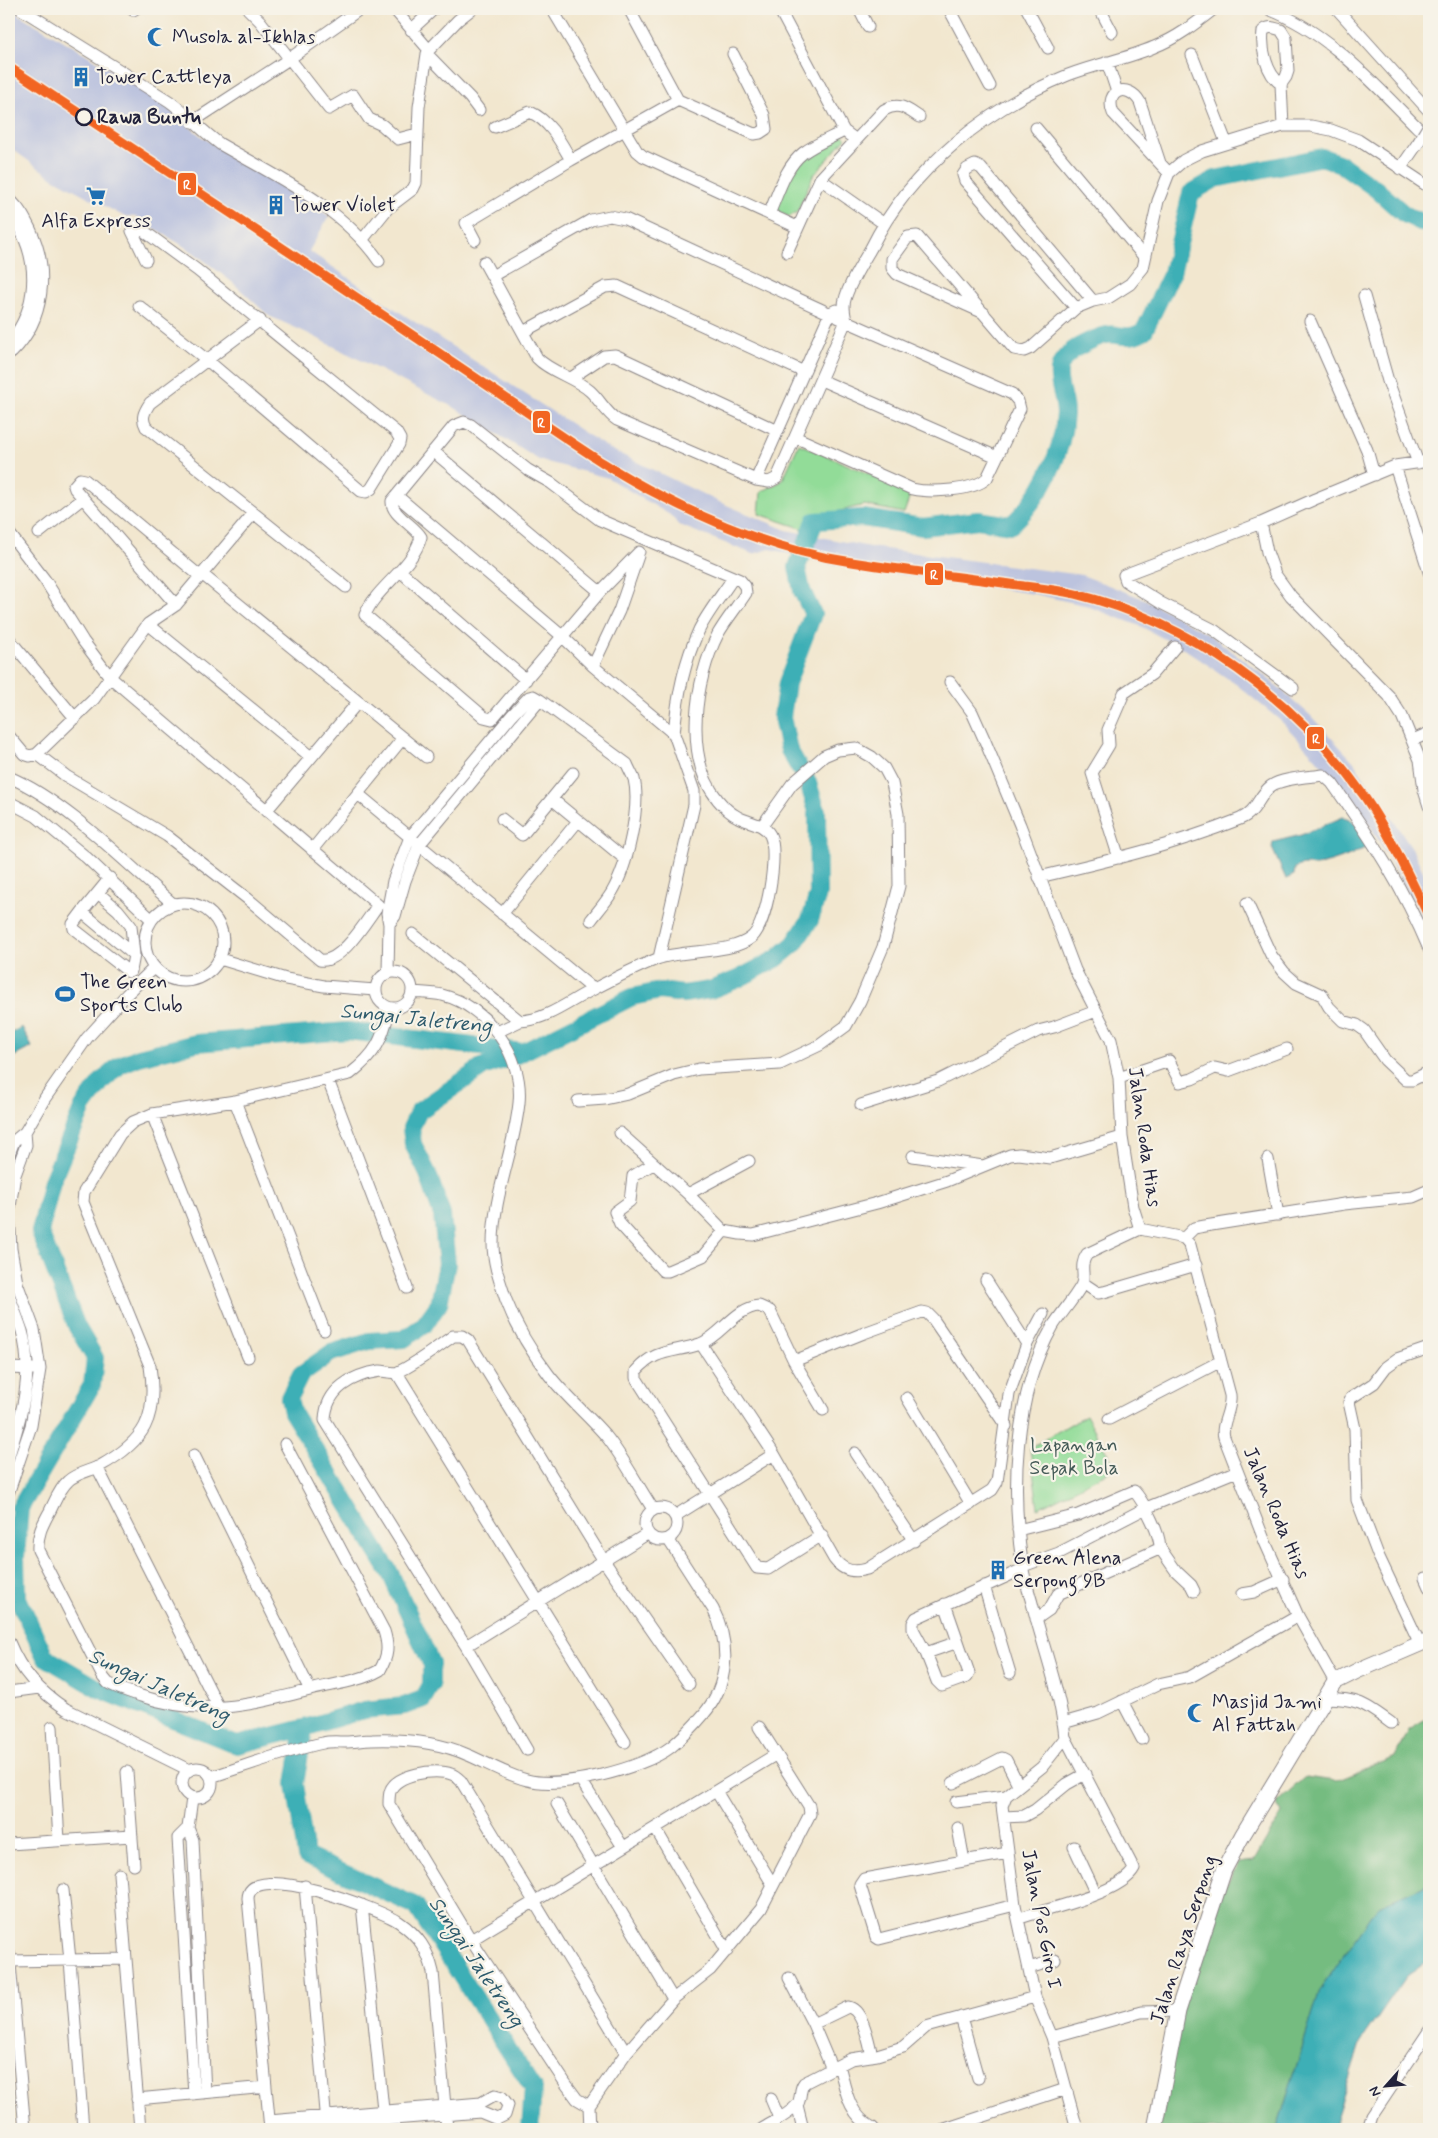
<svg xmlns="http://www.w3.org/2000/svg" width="1438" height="2138" viewBox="0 0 1438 2138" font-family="Mynerve,sans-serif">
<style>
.industrial{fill:#bcc3de}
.green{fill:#92dc98;stroke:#5a7f6a}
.forest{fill:#75bc80;stroke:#4c6f5e}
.water{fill:#3eafb6;stroke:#306878}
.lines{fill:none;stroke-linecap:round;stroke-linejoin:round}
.river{stroke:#3eafb6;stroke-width:18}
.street-casing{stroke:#8a8485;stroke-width:13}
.secondary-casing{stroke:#8a8485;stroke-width:17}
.highway-casing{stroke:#8a8485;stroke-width:22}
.street{stroke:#fff;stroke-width:11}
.secondary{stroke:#fff;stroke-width:15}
.highway{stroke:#fff;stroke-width:20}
.street-bridge-casing{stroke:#8a8485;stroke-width:13;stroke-linecap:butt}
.street-bridge{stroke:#fff;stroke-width:11}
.rail-1-casing{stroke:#f7f3e8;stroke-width:12}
.rail-1{stroke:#f26522;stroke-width:9}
.stop-dot{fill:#f7f3e8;stroke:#22223b;stroke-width:2.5}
.labels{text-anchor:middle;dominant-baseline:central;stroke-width:4.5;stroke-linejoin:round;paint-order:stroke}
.poi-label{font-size:20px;fill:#22223b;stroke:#f7f3e8;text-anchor:start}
.stop-label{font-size:20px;font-weight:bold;fill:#22223b;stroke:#f7f3e8;text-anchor:start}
.street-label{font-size:20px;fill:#22223b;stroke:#f7f3e8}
.park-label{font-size:20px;fill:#445a57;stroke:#f7f3e8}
.water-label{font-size:21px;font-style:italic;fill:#2d5a6c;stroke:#f7f3e8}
.line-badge{stroke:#f7f3e8;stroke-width:2}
.badge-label{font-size:14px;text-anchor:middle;font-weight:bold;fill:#fff}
</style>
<rect width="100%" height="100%" fill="#f7f3e8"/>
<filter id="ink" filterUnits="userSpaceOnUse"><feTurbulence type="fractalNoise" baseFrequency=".02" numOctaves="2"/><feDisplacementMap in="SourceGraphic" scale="10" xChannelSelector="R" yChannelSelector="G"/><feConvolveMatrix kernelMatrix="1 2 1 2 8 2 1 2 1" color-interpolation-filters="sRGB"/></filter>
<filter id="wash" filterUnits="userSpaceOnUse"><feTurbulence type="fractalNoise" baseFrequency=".0096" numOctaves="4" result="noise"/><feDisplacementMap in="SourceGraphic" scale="20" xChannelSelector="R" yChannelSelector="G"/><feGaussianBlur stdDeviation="1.12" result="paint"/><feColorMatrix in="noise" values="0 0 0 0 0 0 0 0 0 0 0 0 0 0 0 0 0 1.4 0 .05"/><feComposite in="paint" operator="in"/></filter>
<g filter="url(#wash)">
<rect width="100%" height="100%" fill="#f2e7cf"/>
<!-- industrial -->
<path class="industrial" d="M9,9l75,44 77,50 41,34 127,79 -20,35 89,60 210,137 109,53 69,29 84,17 212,28 62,24 63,34 56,41 47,41 44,47 58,86 17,36v46l-71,-126 -76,-82 -45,-37 -48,-33 -49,-26 -56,-21 -50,-11 -204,-30 -60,-15 -17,5 -74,-29 -9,-10 -62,-37 -69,-18 -84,-52 -150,-76 -36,-16 -37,-34 -39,-30 -57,-35 -13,-1 -70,-38 -44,-31z"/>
<!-- green -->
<path class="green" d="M839,132l7,6 -33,38 -16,36 -8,5 -10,-6 -3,-5 17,-42z
M799,444l91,39 20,13 -6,17 -40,-8 -49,12 -11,12 -45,-15 2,-22 21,-11z
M1086,1415l30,53 -78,40 -8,-60z"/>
<!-- forest -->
<path class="forest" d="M1429,1717v166l-50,22 -59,85 -43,139h-114l-3,-1 16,-100 40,-125 23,-40 15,-2 28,-48 -6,-10 29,-26 31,4 60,-24 13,-28z"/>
<!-- water -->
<path class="water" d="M1343,817c13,2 22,17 28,28 -16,8 -35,17 -53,20 -10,2 -11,-3 -23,3l-1,7 -8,4 -14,-31 1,-6 28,-7z
M22,1027l10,20 -19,10 1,7 -5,9v-39z
M1429,1883v77l-23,17 -46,67 -27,85h-56l43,-139 59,-85z"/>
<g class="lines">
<!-- river -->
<path class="river" d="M304,1728l60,-18 40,-4 19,-7 8,-14v-22l-41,-90 -98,-161 -3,-14 12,-24 30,-21 38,-12 35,-2 20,-14 15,-21 8,-40 -5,-49 -14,-41 -15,-30 -2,-16 8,-17 64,-44 37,-13
M530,2129l3,-41 -117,-182 -110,-50 -11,-72 9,-56 -67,17 -136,-55 -56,-33 -28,-61 -1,-39 4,-49 72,-123 3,-27 -18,-31 -37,-95 12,-51 31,-74 19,-26 18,-16 19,-8 57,-14 152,-12 175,21 109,-55 28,-6 23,3 27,-4 28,-11 38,-20 18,-15 16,-24 8,-26 -1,-83 -9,-28 -19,-33 -7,-33 5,-34 26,-69 -11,-23 -5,-24 18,-46 48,-3 60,9 55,-7 33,5c29,-26 52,-70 54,-111 0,-24 -18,-44 7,-63 8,-6 25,-14 35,-16 7,-2 15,2 23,1 4,0 10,-3 14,-5l28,-58 19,-80 24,-14 107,-22 19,7 35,25 28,25 25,12"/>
</g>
</g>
<g filter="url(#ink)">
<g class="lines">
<defs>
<path id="street" d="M21,9l148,92c18,13 33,30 51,43 57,33 121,62 159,117
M248,9l12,12 69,88 24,-14 16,24 13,6 16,14 19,-5
M394,9l35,41 -2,4 43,44 9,12
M552,9l85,142 6,5 154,71
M629,9l49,91 76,34 6,-1 6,-4 -2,-14 -31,-61
M779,9l65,122 12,9
M859,9l9,18
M949,9l41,77
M1027,9l21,39
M1100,9l12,23
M1268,9c61,23 105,74 150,119
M1337,9l92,102
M133,10l2,-1
M411,30l23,-21
M429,50l29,-30 14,-11
M1192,55l34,87
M1107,62l10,30
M1281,84c-15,-10 -20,-36 -18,-53 6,-6 11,-3 18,-1l5,8 2,33 -2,6 -5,7 2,42
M192,122l97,-63 71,-50
M495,127l35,-15c20,9 30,29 41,48
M1036,128l109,130
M1160,163l-20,-61c-12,-20 -36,-12 -27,11l56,60
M1400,169l18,-26
M820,179l63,44
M769,214c9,-20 16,-47 34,-61 12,-9 28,-15 41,-22
M363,239l25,-31 25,-19 3,-6 3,-76 8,-53
M475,240l-9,-17 105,-63 107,-60
M787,252l33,-73 64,-69c15,-8 22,-2 35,7
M484,262l53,96c13,14 37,19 53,33 10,9 16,22 27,29l139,60 13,2 8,-4 69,-157c-1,-5 -2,-10 -2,-15 0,-15 19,-44 27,-58 39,-79 116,-140 197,-173 28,-11 59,-16 86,-28 23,-9 41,-23 60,-38
M492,276l99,-56 19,-4 15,3 221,102 166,73 6,7 2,8 -33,69c-13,13 -57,15 -75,11l-117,-52
M1364,296l24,85 30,82
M139,306l68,54 154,131 5,1 5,-3 28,-45 1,-5 -4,-7 -199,-162 -60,-44 -5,5 14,29
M1076,308l-111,-127 -2,-6 4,-6 8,-4 6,3 112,133
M984,313l-87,-39 -5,-6v-9l16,-22 9,-1 97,113 10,2 7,-3 45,-40 17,-7 15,-3 22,-14 13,-16 15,-67 11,-28 15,-13 18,-9 81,-25h28l20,4 27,10 71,47
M260,320l-110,83c-6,9 -9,15 -4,24l200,160
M1310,321l57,129 7,25
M523,332l82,-45 12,-1 187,86
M571,378l33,-22 11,-1 163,76
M821,380l176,77
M433,451l167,141
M1395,466l34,106
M756,480l74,-167 6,-3
M397,496l165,140 31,30 81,68 20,57v14l-35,153
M1261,523l6,29 8,22 16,22 98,100 13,20 18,44 4,30 5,16
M9,533l36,47 38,61 27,36 268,228c-12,16 -37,59 -58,55l-72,-61 -81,-63 -101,-60 -29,-22 -7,2 -6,-2 -15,-18
M39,533l44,-35
M400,571l126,109
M203,575l223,182
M176,605l-101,-116 -1,-3 6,-7 5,1 116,97
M148,624l163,133
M9,639l66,79
M593,666l26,-55 19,-55
M950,682l22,30 13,29 35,84 55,145 36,70 8,38 3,59 11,70 7,22
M1293,688l-79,-58 -53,-27 -35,-22 -2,-6 137,-52 54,-24 80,-33 34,-5
M674,734c3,-36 10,-72 25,-104 9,-18 23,-35 34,-52
M1413,740l16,-7
M37,754l57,-55 54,-75 28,-19 77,-91
M9,777c55,23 117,86 163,126
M358,794l235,195
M552,799l73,60
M9,802l27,14 51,42 64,61
M266,811l92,-109
M502,819l20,16 51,-62
M312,850l91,-112
M1119,858l-27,-85 17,-28 -1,-15 16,-37 28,-19 23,-27
M1039,877c69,-16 136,-32 201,-58 17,-7 18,-23 31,-33 11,-8 39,-9 52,-11l9,8c38,53 72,106 97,166
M110,878l-28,34 52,43
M145 942a39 39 0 1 1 78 0a39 39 0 1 1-78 0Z
M1247,903l24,52 13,17 12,11 26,12 7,12 14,14 14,4 7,5 21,30 21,20h6l17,-8
M82,912l-9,12 1,5 55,43 2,-1 3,-16 -3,-29 -13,-16 -20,-17
M502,914l76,-93
M389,924l6,-8 10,-35 14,-36 121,-145
M413,934l107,87c27,-1 48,-19 72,-31 21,-11 43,-22 65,-31 25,-10 74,-4 95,-22 15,-13 27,-84 18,-102 -6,-12 -21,-12 -32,-18 -6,-3 -15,-11 -20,-17 -35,-42 -23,-121 0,-166 8,-14 19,-27 28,-41l-1,-7 -5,-6 -140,-60 -49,-37 -23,-13 -57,-45 -7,-3 -10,4 -62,75c-1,14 22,24 29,36 -9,32 -44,49 -56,78l119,102 8,2 108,-127 39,-40
M220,959l66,20 38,7 51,4
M388,972l1,-48 -2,-11 6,-32 17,-44 102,-122 17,-18 4,-1 7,4 87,64c2,5 5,10 7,15 7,28 -7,88 -22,113 -6,10 -14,19 -21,28
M376 990a18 18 0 1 1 36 0a18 18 0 1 1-36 0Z
M412,992c9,1 20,1 30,3 45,11 82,61 77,108 -5,48 -26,93 -26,141 0,19 7,38 13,56 10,26 26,53 43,75 17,22 39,40 57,61 18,22 31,49 47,73
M497,1032l23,-11
M1119,1078l50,-17 11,21 12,-3 23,-11 13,3 59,-22
M328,1080l79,208
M235,1101l89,229
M578,1101l27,-2 23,-5 46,-19 25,-6 81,-5 40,-19 26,-19 14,-25 23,-54 16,-61 -1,-72 -6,-31 -8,-15 -12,-11 -16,-9 -18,2 -14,6 -32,28 -30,42
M861,1105l77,-24 100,-50 16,-4 42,-16
M152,1114l96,243
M620,1133l68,61 36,37 16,3 13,1 12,-3 112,-29 70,-22 63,-26 9,-1 31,4 72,-21
M9,1154l5,-13 11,-9 20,-34 42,-60 40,-44 27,-26
M913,1156l70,10
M1268,1159l10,56
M653,1164l-20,12 -3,25 -15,11 5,12 43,47h5l35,-15 21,-25
M688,1194l61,-33
M1140,1229l44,9 6,7 40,150c2,16 -10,29 -6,42l41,105 33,74 37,66
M1184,1238l10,-10 11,-2 139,-22 69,-7 16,-7
M986,1280l41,64
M1083,1283l15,10 6,-1 92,-27
M9,1295c4,12 9,24 13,36 12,43 0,83 -13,124
M701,1344l73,110 60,105c9,12 20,14 33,10l125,-79 5,-8 12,-88 18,-50 16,-30
M794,1361l70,-28 58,-21 5,1 6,6 73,107
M9,1368l26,1
M397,1373l228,369
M907,1398l64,106
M1109,1419l112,-58
M285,1444l99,187c5,16 4,25 -4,39 -21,12 -47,14 -70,20 -64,16 -105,27 -169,6 -11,-4 -23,-7 -33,-13l-5,-6 -65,-127c-1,-16 5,-26 12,-39 5,-10 10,-23 18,-30 8,-8 22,-10 32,-15 45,-25 58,-48 50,-100l-67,-164 1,-10 36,-58 13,-12 19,-8 83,-13 115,-27c27,-21 32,-34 40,-66
M855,1453l59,88
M194,1455l116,235
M97,1467l122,241
M9,1491l22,-65 9,-57 -6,-40 -17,-46 -6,-34 -2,-36 6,-38 11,-30 -1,-13
M645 1524a16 16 0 1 1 32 0a16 16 0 1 1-32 0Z
M675,1516l99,-62
M1018,1530l60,-15 56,-24c8,8 30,49 25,58l-101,45 -9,16 -13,9
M822,1535l-54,34 -11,-1 -121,-190v-7c20,-23 38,-18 64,-27 21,-8 35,-36 59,-38l11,5 24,50 29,49
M1160,1548l16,23 15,14 3,6
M1023,1566l36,-13 87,-45 91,-37
M1425,1578l4,9
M984,1586l26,87
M1242,1594l12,-2 29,-13
M945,1604l24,69 -2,4 -25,9 -5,-5 -11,-28 -13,-24v-6l3,-5 107,-49
M9,1642c12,30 30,49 57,67l123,61
M1420,1644l-42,-89 -21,-55 -2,-71 -6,-27 2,-4 23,-15 12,-16 11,-8 32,-11
M466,1646l181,-112
M926,1653l32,-11
M9,1692l30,-4
M1325,1698c34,1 39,5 66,25
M1122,1701l20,38
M1063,1723l35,-10 60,-29 32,-7 108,-61
M52,1727l7,113
M527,1750l-61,-104 -141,-226c1,-31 27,-45 55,-49 6,0 13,3 18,1 19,-9 38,-24 55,-36h9l6,4 136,221 85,123
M182 1783a15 15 0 1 1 30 0a15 15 0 1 1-30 0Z
M127,1772l7,93
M211,1777c37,-12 74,-26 112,-34 7,-2 15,-1 22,-1 9,0 18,-2 27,-2 31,-1 67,2 96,15 19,8 39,20 59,25 35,9 115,-11 144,-33 12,-10 22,-20 32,-32 26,-30 28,-71 10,-106l-45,-70
M581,1780l42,67
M953,1783l49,-25 4,2 12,24
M716,1791l57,94
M192,1798l-4,30 5,12 12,253
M956,1802l50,-6
M557,1804l116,195
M1004,1817l20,-1 11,-6 32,-26 18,-10
M188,1828l-10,10 16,256
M655,1828l72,123
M958,1828l6,33
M9,1844l123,-8
M1074,1847l22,47
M1008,1853l-144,26 -4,6 16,52 3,2 136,-34
M119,1874l21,255
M305,1886l21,237
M63,1890l7,70 13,169
M362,1905l23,224
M1019,1918c26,-8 103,-25 115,-49l-69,-132
M471,1940l304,-185
M9,1953l16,176
M9,1961l117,-2
M1029,1968l26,-8
M789,1978l24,46
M961,2017l17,61
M1052,2037l89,-25 37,-1
M839,2065c7,26 9,49 34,63
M832,2069l-19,-45 35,-17c15,2 21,36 24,49
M137,2099l129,-12
M771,2099l8,19
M797,2105l6,24
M589,2106l-12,-7 -11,-15 -95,-144 -82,-136c0,-3 0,-8 1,-12 5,-18 46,-24 61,-18 4,1 7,4 10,7l165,272
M269,2121l212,-18 14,-8 7,2 6,8 -3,10 -8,4 -17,-7 -210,17
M270,2129l-22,-231c2,-39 133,12 151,24 19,13 29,28 34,50l14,157
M590,2129l-1,-23 37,-53 47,-54 37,-29 51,-61 49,-95 -1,-8 -50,-79
M762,2129c11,-7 26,-14 34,-23 7,-7 2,-16 8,-23l47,-24 26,-4 26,-8 23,-20 109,-30
M945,2129l121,-40
M1077,2129l-25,-92 -17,-40 -20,-92 -13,-99 4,-10 36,-29 23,-29c-4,-45 -22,-91 -33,-135 -3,-11 -7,-22 -9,-33 -12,-78 -10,-174 30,-244 9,-14 20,-26 28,-40 6,-10 -3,-19 6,-32l53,-25
M1368,2129l4,-13 57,-85"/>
<path id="secondary" d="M1155,2129l23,-118 46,-141 18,-34 93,-154 24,-12 70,-30"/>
<path id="highway" d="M9,205c8,8 12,16 17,26 19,39 14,87 -17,118"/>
</defs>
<!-- street casing -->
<use href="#street" class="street-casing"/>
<!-- secondary casing -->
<use href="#secondary" class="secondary-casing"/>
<!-- highway casing -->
<use href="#highway" class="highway-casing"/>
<!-- street -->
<use href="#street" class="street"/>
<!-- secondary -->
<use href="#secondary" class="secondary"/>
<!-- highway -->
<use href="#highway" class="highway"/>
<defs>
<path id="street-bridge" d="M1418,143l11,-18"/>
</defs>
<!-- street-bridge casing -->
<use href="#street-bridge" class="street-bridge-casing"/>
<!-- street-bridge -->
<use href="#street-bridge" class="street-bridge"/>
<defs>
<path id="rail-1" d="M9,67c131,86 263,173 393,261 45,30 90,61 135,91 40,27 80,55 124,77 58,30 120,55 185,65 59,10 119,16 178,25 17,2 34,4 51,8 117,28 220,105 289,202 26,38 45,80 65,121"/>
</defs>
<!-- rail-1 casing -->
<use href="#rail-1" class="rail-1-casing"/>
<!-- rail-1 -->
<use href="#rail-1" class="rail-1"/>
</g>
</g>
<!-- icons -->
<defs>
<symbol id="mosque-bare" viewBox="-9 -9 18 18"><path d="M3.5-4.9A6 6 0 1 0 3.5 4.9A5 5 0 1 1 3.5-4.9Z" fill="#1f6fb2" stroke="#f7f3e8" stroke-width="2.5" paint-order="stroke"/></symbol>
<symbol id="building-bare" viewBox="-9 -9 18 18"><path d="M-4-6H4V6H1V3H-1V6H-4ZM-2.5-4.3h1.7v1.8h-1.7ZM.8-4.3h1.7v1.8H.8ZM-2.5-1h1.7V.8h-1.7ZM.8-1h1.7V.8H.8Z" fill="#1f6fb2" stroke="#f7f3e8" stroke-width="2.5" paint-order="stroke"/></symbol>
<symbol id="supermarket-bare" viewBox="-9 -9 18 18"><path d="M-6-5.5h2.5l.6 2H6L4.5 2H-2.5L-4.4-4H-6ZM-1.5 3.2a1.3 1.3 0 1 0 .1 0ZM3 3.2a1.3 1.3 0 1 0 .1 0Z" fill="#1f6fb2" stroke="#f7f3e8" stroke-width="2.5" paint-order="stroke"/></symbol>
<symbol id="stadium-bare" viewBox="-9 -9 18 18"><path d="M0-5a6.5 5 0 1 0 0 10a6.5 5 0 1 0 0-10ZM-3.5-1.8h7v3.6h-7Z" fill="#1f6fb2" stroke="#f7f3e8" stroke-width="2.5" paint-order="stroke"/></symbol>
</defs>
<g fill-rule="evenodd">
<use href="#mosque-bare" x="143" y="23" width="28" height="28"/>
<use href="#building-bare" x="67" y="63" width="28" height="28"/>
<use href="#supermarket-bare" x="82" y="182" width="28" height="28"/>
<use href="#building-bare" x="262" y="191" width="28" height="28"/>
<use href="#stadium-bare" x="51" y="980" width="28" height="28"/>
<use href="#building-bare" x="984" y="1556" width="28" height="28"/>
<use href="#mosque-bare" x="1183" y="1699" width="28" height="28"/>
</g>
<!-- markers -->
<circle class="stop-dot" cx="84" cy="117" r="8"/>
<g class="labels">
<!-- poi labels -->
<g class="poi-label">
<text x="172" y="37">Musola al-Ikhlas</text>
<text x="96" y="77">Tower Cattleya</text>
<text x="291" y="205">Tower Violet</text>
<text x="96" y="221" text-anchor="middle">Alfa Express</text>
<text x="80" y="982">The Green<tspan x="80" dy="23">Sports Club</tspan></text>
<text x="1013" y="1558">Green Alena<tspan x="1013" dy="23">Serpong 9B</tspan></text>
<text x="1212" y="1702">Masjid Jami<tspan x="1212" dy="23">Al Fattah</tspan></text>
</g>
<!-- stop labels -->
<g class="stop-label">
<text x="97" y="117">Rawa Buntu</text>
</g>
<!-- street labels -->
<g class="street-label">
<text transform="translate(1144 1137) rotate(82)">Jalan Roda Hias</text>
<text transform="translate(1276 1513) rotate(67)">Jalan Roda Hias</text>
<text transform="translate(1041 1919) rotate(79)">Jalan Pos Giro I</text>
<text transform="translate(1184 1940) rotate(-72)">Jalan Raya Serpong</text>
</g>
<!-- park labels -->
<g class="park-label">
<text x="1074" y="1445">Lapangan<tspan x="1074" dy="23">Sepak Bola</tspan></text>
</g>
<!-- water labels -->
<g class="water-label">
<text transform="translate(416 1019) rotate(6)">Sungai Jaletreng</text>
<text transform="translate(159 1686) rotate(24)">Sungai Jaletreng</text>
<text transform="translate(476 1962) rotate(56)">Sungai Jaletreng</text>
</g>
</g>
<g class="line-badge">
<rect x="177" y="172" width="20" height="24" rx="5" fill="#f26522"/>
<rect x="532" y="410" width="19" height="24" rx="5" fill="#f26522"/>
<rect x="924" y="562" width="20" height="24" rx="5" fill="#f26522"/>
<rect x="1306" y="726" width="19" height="24" rx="5" fill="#f26522"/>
</g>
<g class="badge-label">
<text x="187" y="189">R</text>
<text x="541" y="427">R</text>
<text x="934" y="579">R</text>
<text x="1316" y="743">R</text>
</g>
<!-- margin -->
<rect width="1438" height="2138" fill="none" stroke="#f7f3e8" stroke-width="30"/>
<!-- north arrow -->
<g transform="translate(1386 2086) rotate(243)" stroke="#f7f3e8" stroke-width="4" paint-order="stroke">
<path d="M0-4L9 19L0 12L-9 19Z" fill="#22223b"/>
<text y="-8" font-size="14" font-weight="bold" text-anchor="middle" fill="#22223b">N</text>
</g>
</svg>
